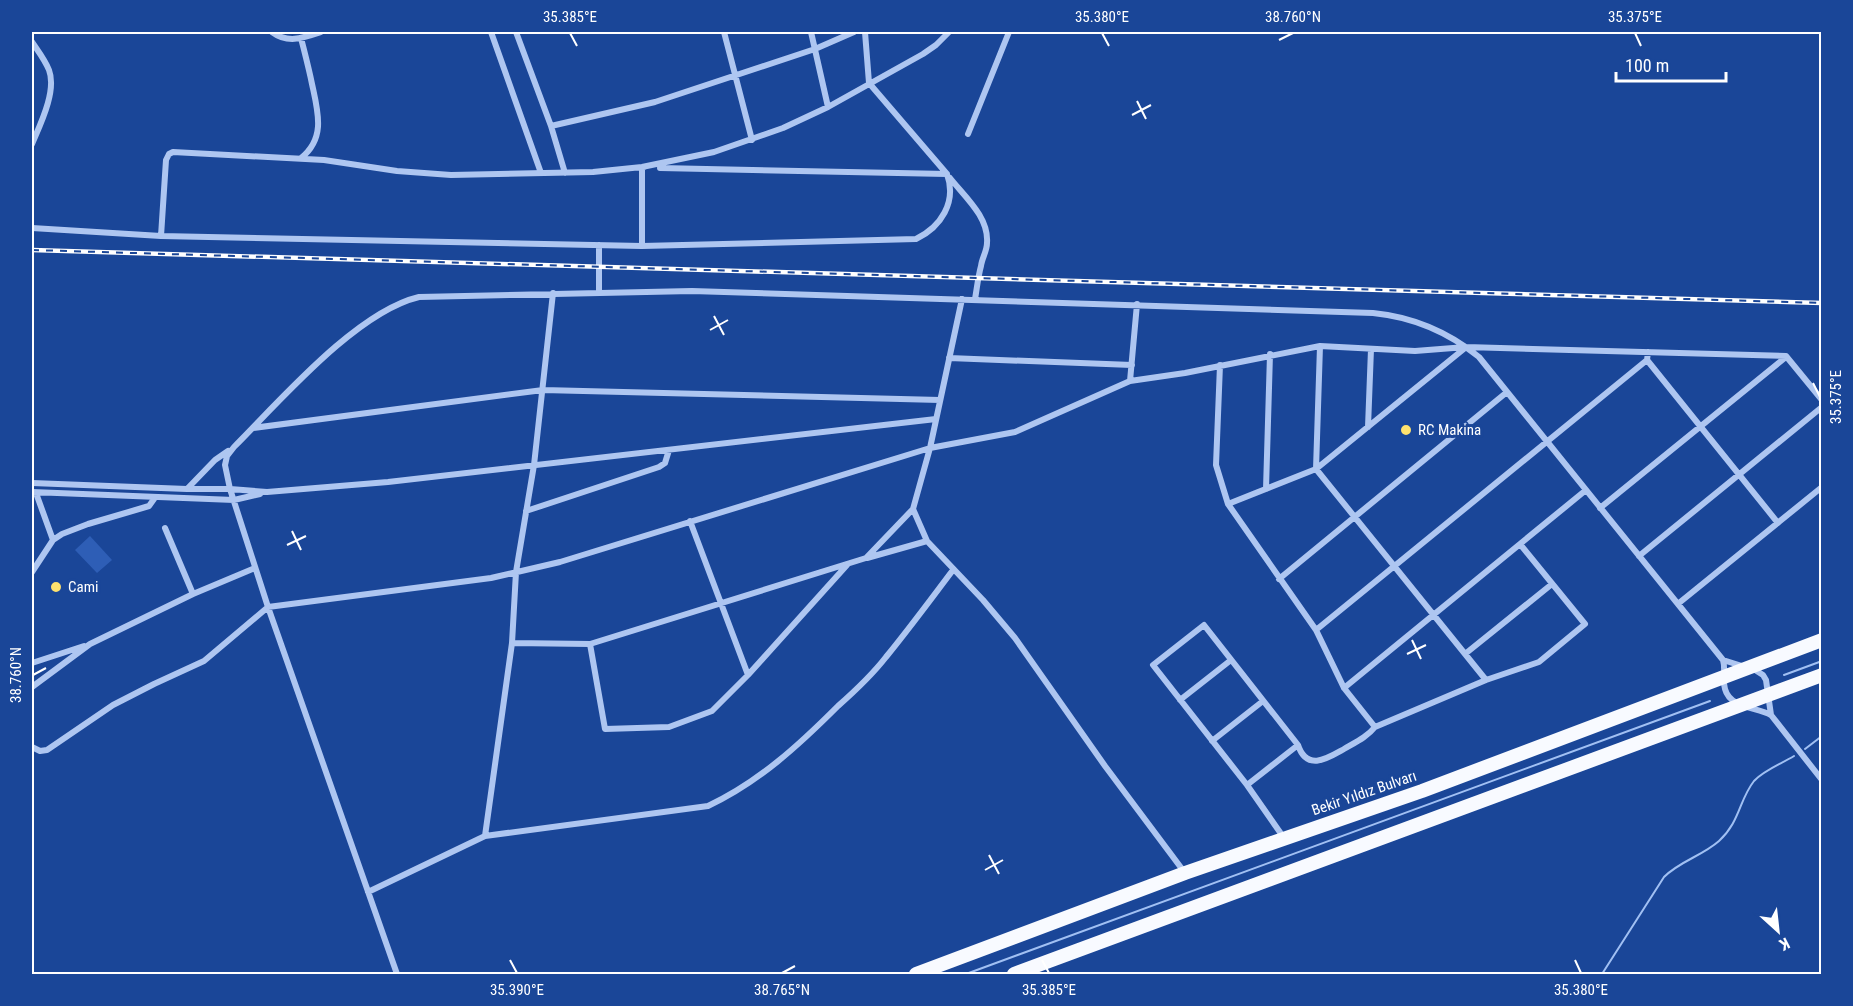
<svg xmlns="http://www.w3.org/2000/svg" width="1853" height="1006" viewBox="0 0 1853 1006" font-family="'Roboto Condensed',sans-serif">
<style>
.green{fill:#2e5eb6}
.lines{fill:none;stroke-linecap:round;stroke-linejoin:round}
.stream{stroke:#a1c0f3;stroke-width:2}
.street{stroke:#aec6f1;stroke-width:6}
.primary{stroke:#f8faff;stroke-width:14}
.rail-casing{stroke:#fff;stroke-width:4.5}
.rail{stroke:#1a4698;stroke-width:2;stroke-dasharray:7;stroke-linecap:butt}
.ticks{fill:none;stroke:#fff;stroke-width:2}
.poi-dot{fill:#ffe26e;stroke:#1a4698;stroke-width:2}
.labels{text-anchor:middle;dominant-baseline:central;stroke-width:6;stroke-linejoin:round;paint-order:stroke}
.poi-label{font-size:15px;fill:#fff;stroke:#1a4698;text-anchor:start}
.street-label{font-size:15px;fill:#fff;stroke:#1a4698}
.neatline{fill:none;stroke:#fff;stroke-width:2}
.ticks-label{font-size:15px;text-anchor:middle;fill:#fff}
</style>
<rect width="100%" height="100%" fill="#1a4698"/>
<!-- green -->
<path class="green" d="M90,536l22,24 -15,13 -22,-23z"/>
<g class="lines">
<!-- stream -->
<path class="stream" d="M1784,675l38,-14
M1805,749l17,-13
M966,974l744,-273
M1602,974l62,-97c16,-16 38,-21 55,-36 21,-19 20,-41 35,-60 10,-11 27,-17 40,-25"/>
<!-- street -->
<path class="street" d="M272,32c16,12 31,6 49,0
M491,32l50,141
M516,32l35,94 14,47
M724,32l28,108
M811,32l17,75
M32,42c6,9 13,18 17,28 8,21 -9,55 -17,74
M551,126l104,-24 160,-53 39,-17
M968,134l41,-102
M301,158c25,-20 17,-46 11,-74 -3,-15 -7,-30 -11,-46
M660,168l287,6
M950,178c15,19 39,39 37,65 0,8 -5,15 -6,23 -3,11 -4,22 -6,33
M32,228l129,8 481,10 274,-7c25,-12 41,-37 31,-65l-78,-91 -4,-51
M161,236l5,-76 3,-6 4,-2 151,8 73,11 54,4 142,-3 49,-5 72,-15 69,-24 45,-21 95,-53 13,-9 13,-13
M599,245v47
M642,246v-79h2
M1320,346l-4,123 170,211
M949,358l183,7
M1647,360l131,163
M1220,365l-4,100 12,39 88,126 28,58 31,39
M1130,381l7,-77
M1368,427l3,-78
M253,428l290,-38 397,10
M32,483l155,6 28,-29 13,-9
M187,489h43l37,3 121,-10 548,-63
M1266,489l4,-135
M32,492l202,8 26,-6
M36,493l17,47
M1228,504l88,-35 149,-121
M1600,508l186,-151
M913,509l14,32 56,59 32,38 90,128 80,107
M526,511l133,-44 6,-4 4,-13
M690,521l58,154
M165,528l28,66
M1639,556l183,-149
M867,558l60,-17
M32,572l21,-32 9,-6 26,-10 61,-18 5,-7
M1279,579l228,-187
M1679,603l143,-116
M1316,630l331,-270 1,-8
M512,643l78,1 276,-86 47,-49 17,-61 32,-149
M590,644l15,85 64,-2 43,-16 36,-36 99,-110
M1465,654l87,-70
M1723,660l19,6
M32,663l52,-17
M1752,668l11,7 3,5 5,35 51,65
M32,687l58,-43 103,-50 62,-26
M1344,688l242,-198
M1180,700l51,-40
M1212,741l51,-40
M32,747l8,4 7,-1 66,-45 41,-21 50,-23 64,-54 223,-29 69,-16 370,-114 85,-16 115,-51 55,-8 135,-27 95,5 51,-4 320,9 36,44
M1247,785l51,-40
M485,836l223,-30c51,-24 91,-61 130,-100 17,-15 34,-31 48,-49 23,-28 45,-58 67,-87
M1284,838l-37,-53 -94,-120 51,-40 94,120c9,27 30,13 46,4 12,-7 23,-12 31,-22l111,-47 53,-18 46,-38 -65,-80
M368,892l117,-56 27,-193 4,-71 18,-107 19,-172
M397,974l-129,-367 -38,-118 -5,-24 2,-9 7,-9c46,-46 122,-135 185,-150l273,-6 681,22c40,4 74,18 106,44l244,303c3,10 -1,19 2,29 5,19 31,18 46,26"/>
<!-- primary -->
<path class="primary" d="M916,974l269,-101 237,-82 400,-151
M1014,974l808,-299"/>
<defs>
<path id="rail" d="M32,250l1790,53"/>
</defs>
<!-- rail casing -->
<use href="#rail" class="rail-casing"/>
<!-- rail -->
<use href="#rail" class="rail"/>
</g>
<!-- ticks -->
<path class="ticks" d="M570,33l7,13M1102,33l7,13M1635,33l6,13M1279,40l14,-7M1137,101l9,18M1132,115l19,-10M714,316l10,19M710,330l18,-10M1813,383l7,14M292,531l9,19M287,545l19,-9M1412,640l9,19M1407,654l19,-9M33,675l13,-7M989,855l10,19M985,870l18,-10M510,960l7,13M1042,960l7,13M1575,960l6,13M782,973l13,-7"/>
<!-- markers -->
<g class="poi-dot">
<circle cx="1406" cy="430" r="6"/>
<circle cx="56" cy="587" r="6"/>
</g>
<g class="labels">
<!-- poi labels -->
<g class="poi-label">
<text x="1418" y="430">RC Makina</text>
<text x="68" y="587">Cami</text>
</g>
<!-- street labels -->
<g class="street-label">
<text transform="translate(1364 793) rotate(-19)">Bekir Yıldız Bulvarı</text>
</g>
</g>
<!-- border -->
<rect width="1853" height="1006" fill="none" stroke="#1a4698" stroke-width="66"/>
<!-- north arrow -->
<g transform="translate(1778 931) rotate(153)" stroke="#1a4698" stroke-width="4.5" paint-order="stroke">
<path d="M0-4.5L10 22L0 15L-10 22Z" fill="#ffffff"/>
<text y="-9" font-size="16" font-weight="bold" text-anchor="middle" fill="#ffffff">K</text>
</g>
<!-- scale -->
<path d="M1616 72v9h110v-9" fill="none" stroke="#ffffff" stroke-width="3"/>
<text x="1625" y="72" font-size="18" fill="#ffffff" stroke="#1a4698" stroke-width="4.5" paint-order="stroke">100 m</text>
<rect x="33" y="33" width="1787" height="940" class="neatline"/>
<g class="ticks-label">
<text x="570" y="22">35.385°E</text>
<text x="1102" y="22">35.380°E</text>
<text x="1293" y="22">38.760°N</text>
<text x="1635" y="22">35.375°E</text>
<text transform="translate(1836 397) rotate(-90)" y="5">35.375°E</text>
<text transform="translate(16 675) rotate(-90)" y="5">38.760°N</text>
<text x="517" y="995">35.390°E</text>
<text x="782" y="995">38.765°N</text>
<text x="1049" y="995">35.385°E</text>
<text x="1581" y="995">35.380°E</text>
</g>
</svg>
